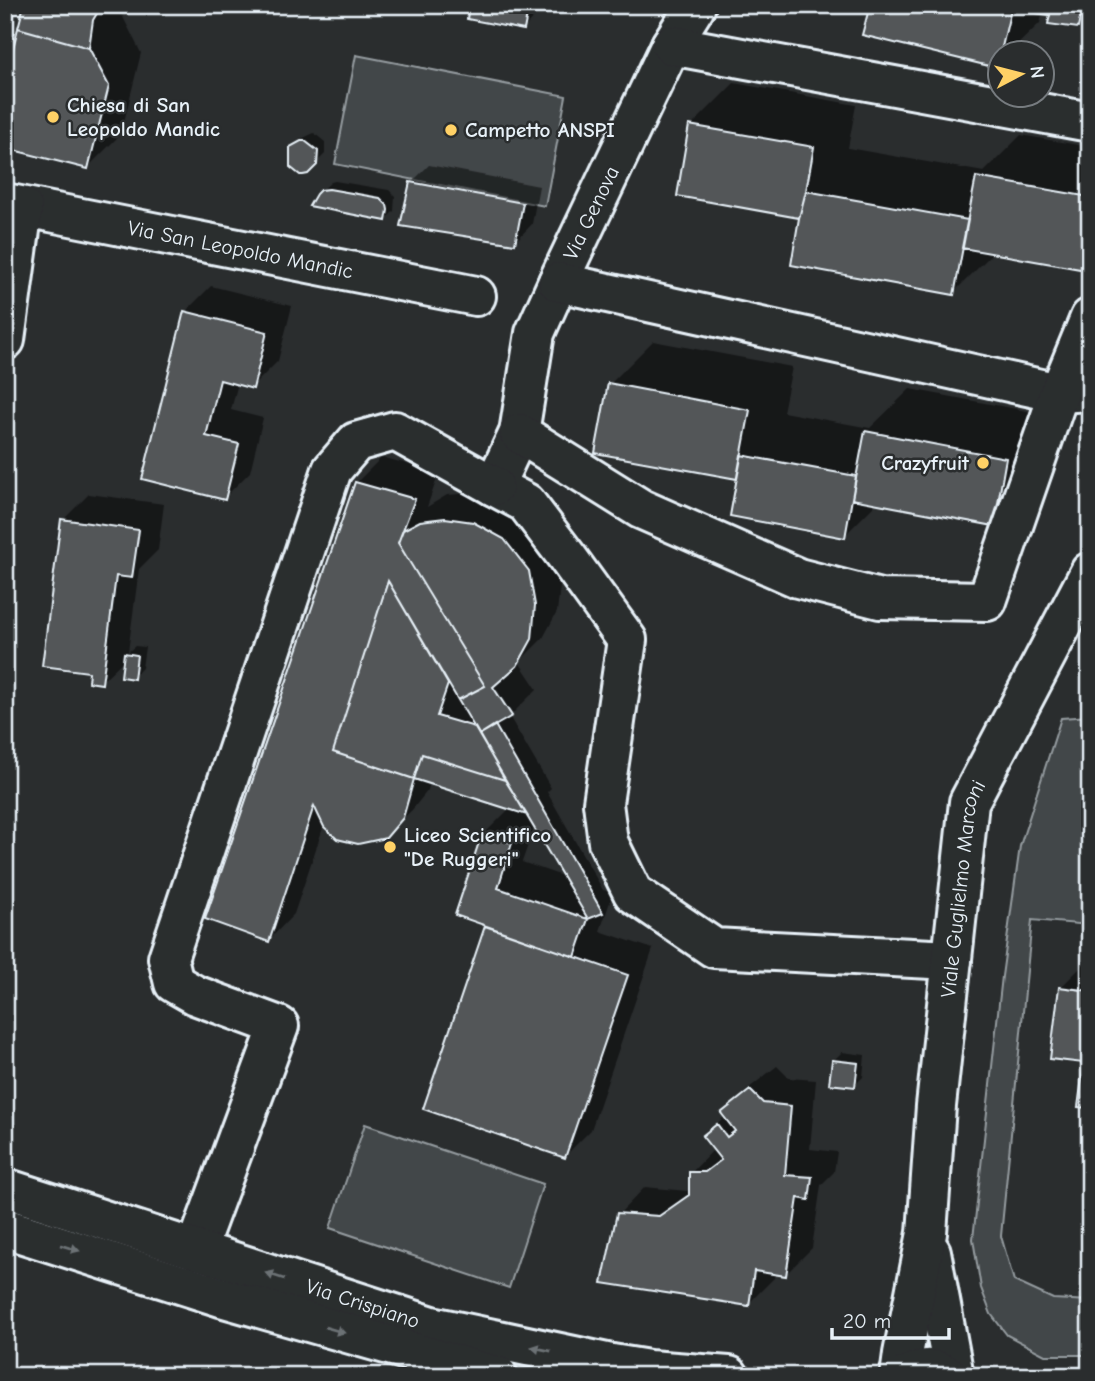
<svg xmlns="http://www.w3.org/2000/svg" width="1095" height="1381" viewBox="0 0 1095 1381" font-family="'Comic Neue',sans-serif">
<style>
.green{fill:#424648;stroke:#959ca0;stroke-width:2}
.shadow{fill:#0007;fill-rule:evenodd}
.building{fill:#535759;stroke:#e8f1f8;stroke-width:2}
.lines{fill:none;stroke-linecap:round;stroke-linejoin:round}
.minor-casing{stroke:#e8f1f8;stroke-width:44}
.major-casing{stroke:#e8f1f8;stroke-width:44}
.minor{stroke:#2a2d2e;stroke-width:38}
.major{stroke:#2a2d2e;stroke-width:38}
.oneway{fill:#6c7275}
.poi-dot{fill:#ffd166;stroke:#2a2d2e;stroke-width:2.5}
.labels{text-anchor:middle;dominant-baseline:central;stroke-width:5;stroke-linejoin:round;paint-order:stroke}
.poi-label{font-size:21px;font-weight:bold;fill:#e8f1f8;stroke:#2a2d2e;text-anchor:start}
.street-label{font-size:21px;fill:#e8f1f8;stroke:#2a2d2e}
</style>
<rect width="100%" height="100%" fill="#2a2d2e"/>
<filter id="ink" filterUnits="userSpaceOnUse"><feTurbulence type="fractalNoise" baseFrequency=".0143" numOctaves="2"/><feDisplacementMap in="SourceGraphic" scale="14" xChannelSelector="R" yChannelSelector="G"/><feConvolveMatrix kernelMatrix="1 2 1 2 8 2 1 2 1" color-interpolation-filters="sRGB"/></filter>
<g filter="url(#ink)">
<!-- green -->
<path class="green" d="M356,55l210,41 -21,110 -210,-42z
M1090,716v209l-58,-5 -31,316 13,45 39,18 37,2v54h-45l-38,-20 -16,-21 -10,-26 -8,-49 29,-263 18,-130 41,-128z
M365,1124l178,60 -34,104 -179,-60z"/>
<!-- shadow -->
<path class="shadow" d="M26,5h91l-1,8 6,2 19,38 -20,81 -33,33z
M471,5h71l-1,5 -17,18z
M871,5h219v9l-13,12 -25,-12 -9,-2 -3,11 -30,29h-10v10l-3,4z
M734,83l122,22 -8,43 136,24 37,-37 69,12v117l-4,4 -92,-16 -41,41 -152,-76 -110,-91z
M314,133l11,9v12l-18,18 -15,-24 9,-9z
M429,165l110,21 -7,38 -17,18 -104,-59z
M335,181l54,9 6,6 -1,15 -8,8 -69,-24 14,-13z
M211,286l81,20 -14,55 -26,26 -14,-4 -7,27 32,8 -13,54 -26,26 -80,-20 41,-166z
M653,341l139,26 -9,45 87,16 40,-39 138,26 -55,109 -115,-22 -34,34 -105,-58 -129,-94z
M382,457l57,16 -12,34 20,-12 25,-2 27,4 62,81 -4,34 -14,26 -24,24 18,27 -25,25 -14,-23 -3,1 56,96 -4,4 56,98 10,3 -13,38 53,18 -62,181 -26,26 -140,-48 63,-183 -4,-91 26,-26 -80,-25 -2,7 -16,20 -27,26 -61,-11 -30,89 -25,26 87,-457zM535,825l30,52 -43,-15z
M89,494l75,10 -6,46 -19,19 -11,83 7,-6 10,1 -3,21 -9,9 -7,-19 -25,24 -10,-12 -28,-150z
M1086,962h4v144l-4,-45 -26,-73z
M842,1052l23,3 -2,22 -8,8 -22,-24z
M777,1066l12,12 27,2 -6,69 27,3 -3,20 -13,13 -9,63 -26,26 -11,-2 -1,6 -26,26 -129,-90 26,-27 42,4 4,-3v-15l23,-24 -10,-13 21,-20 -2,-3 26,-25z"/>
<!-- building -->
<path class="building" d="M24,5h78l-9,15 -4,28 -71,-20z
M469,5h60l-5,25 -57,-11z
M870,5h142l-15,63 -135,-33z
M1023,5h60l-5,23 -30,-4 2,-9 -29,-4z
M18,28l71,20 20,38 -21,83 -83,-21v-67z
M689,125l125,22 -8,44 -7,27 -122,-22z
M301,141h4l13,10 -1,14 -9,9 -5,1h-3l-10,-8v-20z
M976,177l114,20v54l-4,19 -124,-22z
M410,182l113,21 -8,41 -115,-18z
M329,189l51,9 7,7 1,5 -2,11 -77,-15 7,-12 4,-4z
M806,191l162,29 -14,75 -163,-30 8,-47z
M184,311l83,21 -14,57 -33,-9 -14,56 33,8 -14,56 -83,-21z
M608,383l142,27 -13,69 -142,-26z
M865,431l141,27 -12,68 -142,-27z
M741,455l115,21 -11,62 -115,-22z
M355,482l60,17 -17,44 87,143 -27,14 -70,-119 -55,171 81,27 -11,39 -17,20 -28,6 -21,-5 -13,-12 -10,-21 -45,136 -64,-23z
M445,518l28,4 31,17 25,32 6,34 -3,34 -15,27 -24,21 19,29 -33,19 -21,-35 27,-14 -87,-143 5,-13 17,-9z
M61,519l78,11 -7,48 -16,-2 -14,108 -14,-2 1,-10 -47,-6z
M388,581l60,103 -11,32 38,11 30,53 -83,-26 -8,25 -81,-27z
M124,653l13,2 -3,24 -13,-2z
M495,725l108,188 -15,6 -109,-184z
M422,754l83,26 22,35 -113,-36z
M482,833l30,10 -14,45 90,31 -13,38 -120,-42z
M485,926l143,49 -63,183 -142,-49z
M1059,987l31,4v117l-12,-1 6,-44 -34,-4z
M832,1060l26,3 -3,24 -26,-3z
M750,1090l13,13 28,3 -6,69 27,2 -3,23 -11,-2 -12,78 -32,-5 -5,35 -147,-23 15,-70 42,3 30,-21v-23h16l16,-12 -19,-24 15,-12 10,13 8,-6 -14,-18z"/>
<g class="lines">
<defs>
<g id="minor">
<path d="M696,5l-25,40 -113,237 -23,51 -16,100 -25,53 32,17 41,54 60,83 -24,163 5,39 25,51 81,55 238,12"/>
<path d="M671,45l419,77"/>
<path id="s1" d="M5,203l471,93"/>
<path d="M558,282l501,111 31,-2"/>
<path d="M5,340l18,-132"/>
<path d="M519,433l122,76 157,69 82,21 107,2 72,-208 31,-75"/>
<path d="M196,1250l83,-224 -84,-31 -21,-12 -6,-25 164,-488 24,-28 39,-11 99,55"/>
<path d="M931,1252l23,124"/>
<path id="s2" d="M900,1376l3,-22 24,-121 9,-127 33,-304 121,-230"/>
</g>
<g id="major">
<path id="s3" d="M5,1188l427,138 180,38 37,6 80,6"/>
<path d="M5,1228l216,69 277,79"/>
<path d="M905,1376c16,-9 27,-10 44,0"/>
</g>
</defs>
<!-- minor casing -->
<use href="#minor" class="minor-casing"/>
<!-- major casing -->
<use href="#major" class="major-casing"/>
<!-- minor -->
<use href="#minor" class="minor"/>
<!-- major -->
<use href="#major" class="major"/>
</g>
<!-- one-way arrows -->
<defs><path id="oneway-solid" d="M-6-.8H1V-3.2L6.5 0L1 3.2V.8H-6Z" transform="scale(1.75)"/></defs>
<g class="oneway">
<use href="#oneway-solid" transform="translate(70 1248) rotate(17)"/>
<use href="#oneway-solid" transform="translate(275 1276) rotate(-162)"/>
<use href="#oneway-solid" transform="translate(335 1330) rotate(16)"/>
<use href="#oneway-solid" transform="translate(541 1349) rotate(-168)"/>
</g>
</g>
<!-- markers -->
<g class="poi-dot">
<circle cx="53" cy="117" r="7"/>
<circle cx="451" cy="130" r="7"/>
<circle cx="983" cy="463" r="7"/>
<circle cx="390" cy="847" r="7"/>
</g>
<g class="labels">
<!-- poi labels -->
<g class="poi-label">
<text x="67" y="105">Chiesa di San<tspan x="67" dy="24">Leopoldo Mandic</tspan></text>
<text x="465" y="130">Campetto ANSPI</text>
<text x="969" y="463" text-anchor="end">Crazyfruit</text>
<text x="404" y="835">Liceo Scientifico<tspan x="404" dy="24">"De Ruggeri"</tspan></text>
</g>
<!-- street labels -->
<g class="street-label">
<text transform="translate(591 213) rotate(-64)">Via Genova</text>
<text stroke="none"><textPath href="#s1" startOffset="240">Via San Leopoldo Mandic</textPath></text>
<text stroke="none"><textPath href="#s2" startOffset="492">Viale Guglielmo Marconi</textPath></text>
<text stroke="none"><textPath href="#s3" startOffset="376">Via Crispiano</textPath></text>
</g>
</g>
<!-- margin -->
<rect width="1095" height="1381" fill="none" stroke="#2a2d2e" stroke-width="28"/>
<rect x="14" y="14" width="1067" height="1353" fill="none" stroke="#e8f1f8" stroke-width="2.5" filter="url(#ink)"/>
<!-- north arrow -->
<g transform="translate(1021 74) rotate(83)"><circle r="33" fill="#2a2d2e" stroke="#767b7f" stroke-width="2"/>
<path d="M0-5L12 26L0 18L-12 26Z" fill="#ffd166"/>
<text y="-10" font-size="19" font-weight="bold" text-anchor="middle" fill="#e8f1f8">N</text>
</g>
<!-- scale -->
<path d="M832 1328v10h117v-10" fill="none" stroke="#e8f1f8" stroke-width="3.5"/>
<text x="843" y="1328" font-size="21" fill="#e8f1f8" stroke="#2a2d2e" stroke-width="5" paint-order="stroke">20 m</text>
</svg>
